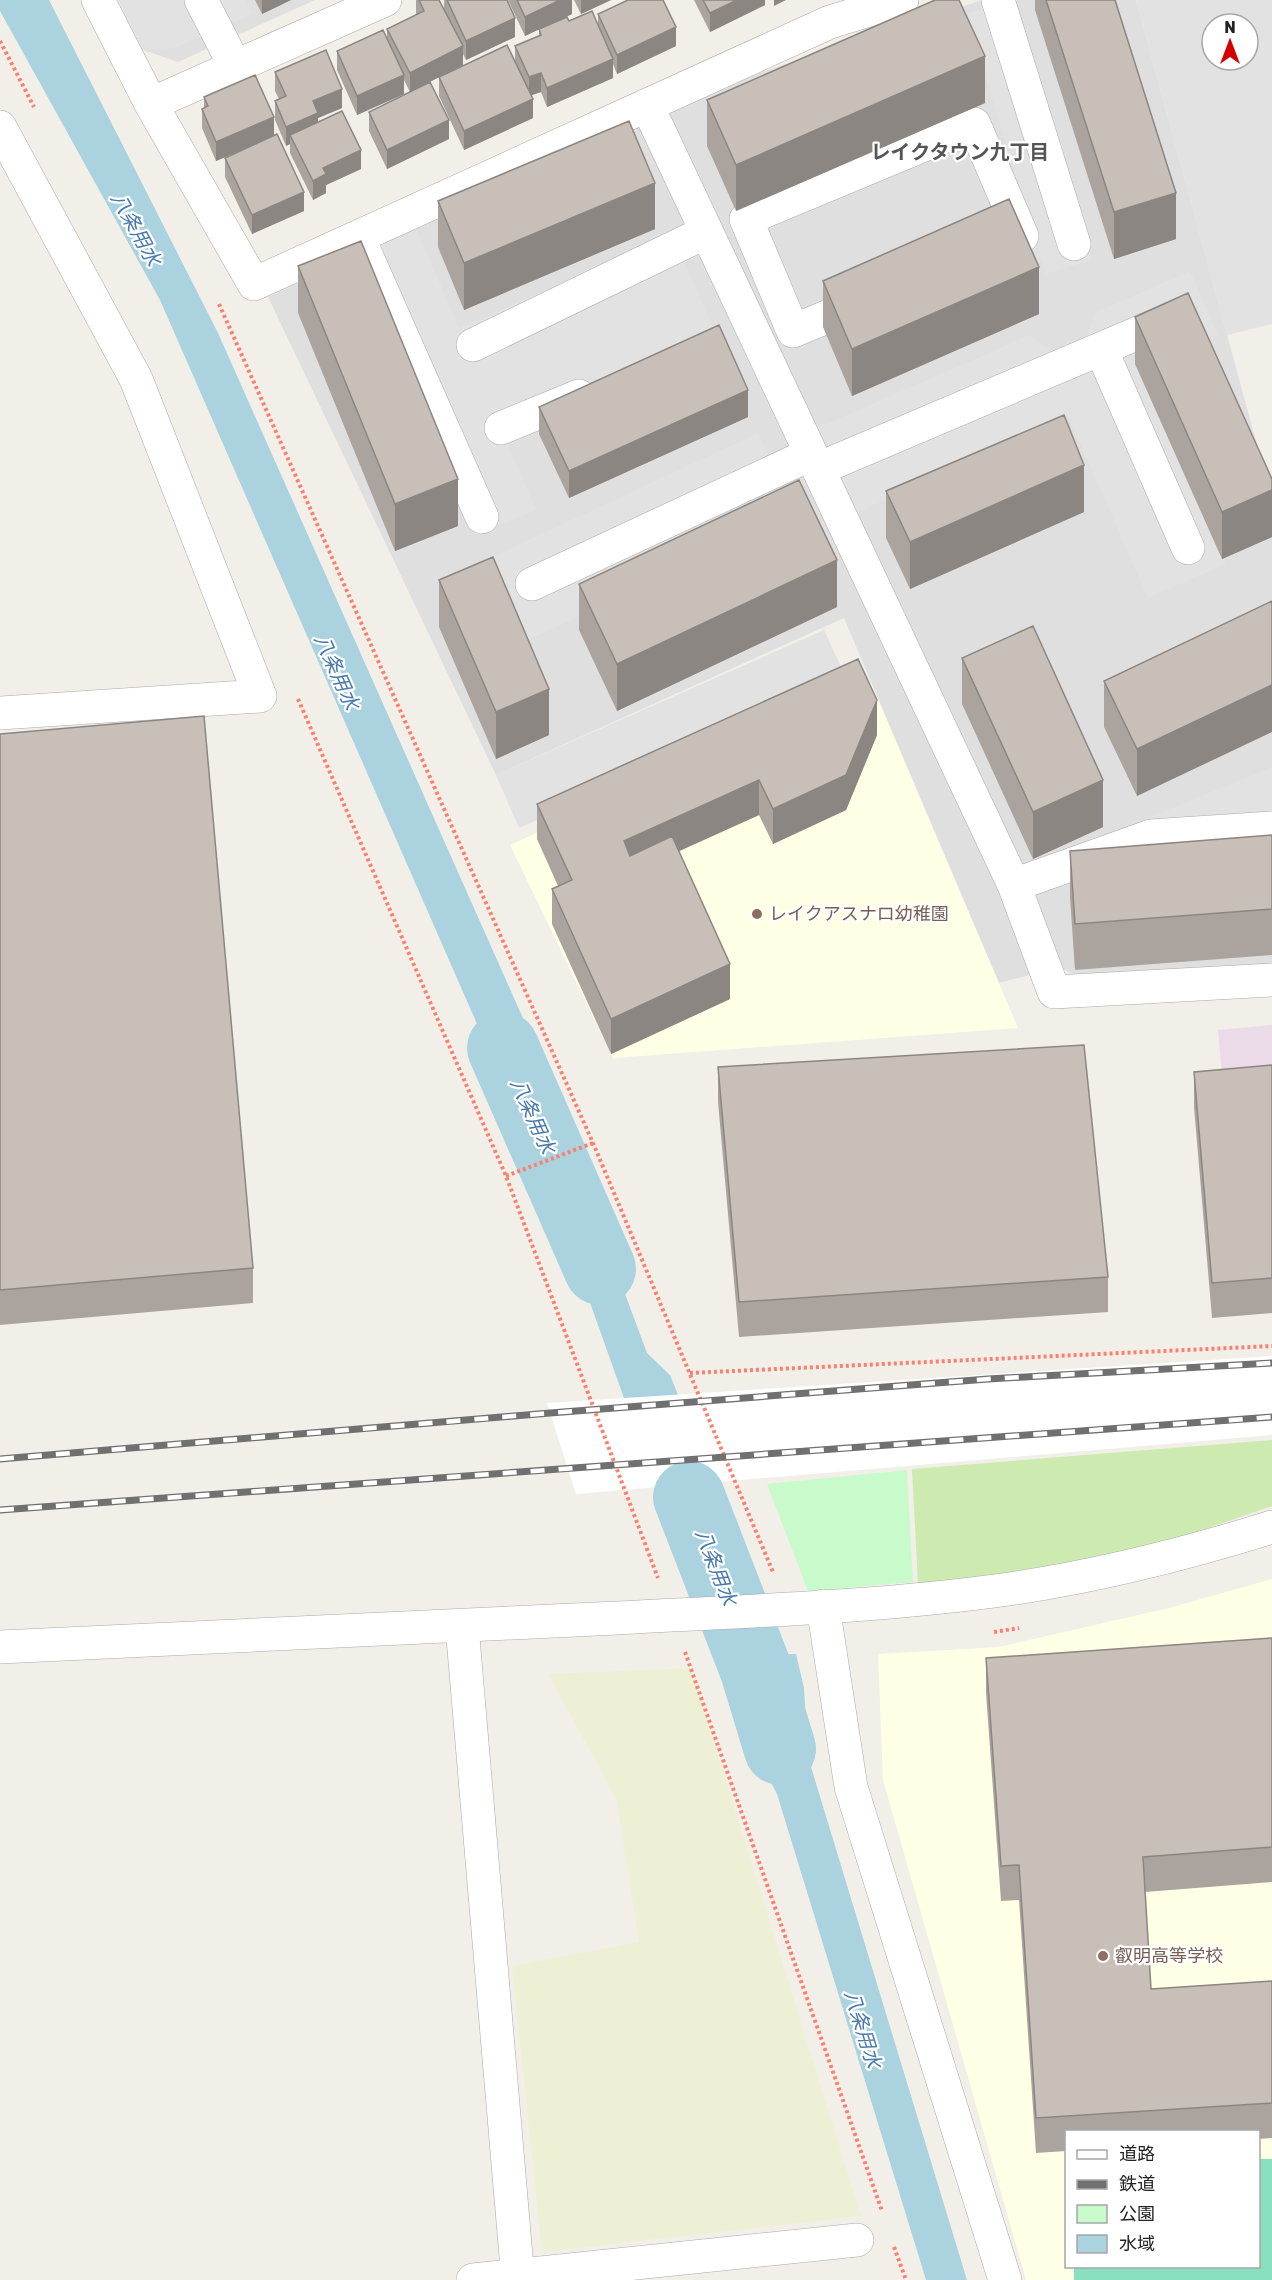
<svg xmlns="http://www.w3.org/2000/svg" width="1272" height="2280" viewBox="0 0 1272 2280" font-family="Rubik,'Noto Sans JP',sans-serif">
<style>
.residential{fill:#e0dfdf}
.industrial{fill:#ebdbe8}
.education{fill:#ffffe5;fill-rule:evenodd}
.farmland{fill:#eef0d5}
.grass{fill:#cdebb0}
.park{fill:#c8facc}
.pitch{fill:#88e0be}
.parking{fill:#e2e2e2;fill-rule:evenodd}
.water{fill:#aad3df}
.pier{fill:#fff}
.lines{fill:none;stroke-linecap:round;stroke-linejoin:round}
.river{stroke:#aad3df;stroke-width:72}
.minor-casing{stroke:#a9a9a9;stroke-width:34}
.path{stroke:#fa8072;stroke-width:4;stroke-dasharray:3 3;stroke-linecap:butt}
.minor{stroke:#fff;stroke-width:33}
.rail-casing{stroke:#707070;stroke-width:7}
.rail{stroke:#fff;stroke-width:4.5;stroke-dasharray:14;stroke-linecap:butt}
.wall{fill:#aba49e}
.shaded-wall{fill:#8b8681}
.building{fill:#c7bfb8;stroke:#8b8681;stroke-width:1.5}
.education-dot{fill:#8d6e63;stroke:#fff;stroke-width:2}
.labels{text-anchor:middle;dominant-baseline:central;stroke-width:4.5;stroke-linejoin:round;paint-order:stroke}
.education-label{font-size:18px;fill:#785e54;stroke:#fff;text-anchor:start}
.neighbourhood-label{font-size:20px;font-weight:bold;fill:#555;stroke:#fff}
.water-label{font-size:20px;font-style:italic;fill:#4a7aab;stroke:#fff}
</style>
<rect width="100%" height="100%" fill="#f2efe9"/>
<!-- residential -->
<path class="residential" d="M118,0h197l-137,62 -35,-12z
M982,0h154l136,500v464l-194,14 -18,-11 -61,16 -155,-365 -348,157 -228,-478 442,-208z"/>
<!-- industrial -->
<path class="industrial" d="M1272,1025v69l-48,4 -6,-68z"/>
<!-- education -->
<path class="education" d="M871,683l147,345 -405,30 -103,-213z
M1272,1579v701h-246l-143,-500 -5,-126 121,-7 170,-39zM1066,2132h192v134h-192z"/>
<!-- farmland -->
<path class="farmland" d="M691,1668l170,548 -319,36 -30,-286 127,-24 -23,-144 -68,-124z"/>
<!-- grass -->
<path class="grass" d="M1272,1440v66l-87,30 -85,21 -142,24 -40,3 -6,-115z"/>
<!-- park -->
<path class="park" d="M907,1470l6,112 -105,9 -41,-107z"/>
<!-- pitch -->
<path class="pitch" d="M1259,2159h13v121h-198v-13l184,-1z"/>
<!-- parking -->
<path class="parking" d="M118,0h128l7,14 -79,34 -31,2z
M1012,0l80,260 -46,14 -80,-260z
M1136,0h136v324l-45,11zM1212,24h36v36h-36z
M417,231l42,97 214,-93 48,112 -215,93 30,70 -60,26 -122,-279z
M1190,271l28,64 -77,33 85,196 -78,34 -78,-178 -217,94 -38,-85 215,-94 24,17 32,-13 9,-26z
M758,433l39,81 -269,126 -38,-82z
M824,630l24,52 -329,146 -23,-53z
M1272,767v98l-137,12 -2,-53z"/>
<!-- water -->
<path class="water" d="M0,0h49l169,333 316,710 34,87 -38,15 -370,-845 -160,-289z
M579,1170l68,183 23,22 87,215 -66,-4 -143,-401z
M796,1654l8,34 4,69 159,523h-41l-149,-486 -39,-75 -12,-63z"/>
<!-- pier -->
<path class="pier" d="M1272,1356v79l-696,59 -29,-91z"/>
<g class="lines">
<!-- river -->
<path class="river" d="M503,1048l97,221
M689,1497l67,173 24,79"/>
<defs>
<path id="minor" d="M98,0l53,104 103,180 576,-262 72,-22
M201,0l34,66
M998,0l76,244
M151,104l234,-104
M647,105l367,780 40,107 218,-12
M974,124l48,112 -229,95 -47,-112z
M0,127l136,252 124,317 -260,17
M360,241l122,276
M473,345l233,-113
M1101,349l87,199
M501,428l78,-32
M818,469l353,-150
M532,584l279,-130
M1014,885l137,-49 121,-8
M823,1606l28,181 154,493
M462,1626l56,654
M0,1647c206,-9 412,-18 617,-29 130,-7 264,-11 392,-29 89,-13 177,-35 263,-62
M473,2280l384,-40"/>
</defs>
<!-- minor casing -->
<use href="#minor" class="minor-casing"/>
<!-- path -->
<path class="path" d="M0,41l34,66
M219,304l374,839 180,429
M298,699l208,477 152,402
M506,1176l87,-33
M690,1373l582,-27
M994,1632l25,-4
M685,1652l197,559
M894,2247l12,33"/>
<!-- minor -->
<use href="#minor" class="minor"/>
<defs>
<path id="rail" d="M0,1459l550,-46 438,-34 284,-16
M0,1510l1272,-93"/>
</defs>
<!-- rail casing -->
<use href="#rail" class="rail-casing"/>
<!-- rail -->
<use href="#rail" class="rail"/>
</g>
<!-- wall -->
<path class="wall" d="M255,0h36l-29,14z
M416,0h23l5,10v-10h63l8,37 -49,23 -3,-6v11l-13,7 65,-9v-17l24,-10v-7l-14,7 -17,-36h64v14l-24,11 21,-4 29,5v-12l78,32 -59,28 -4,-10v14l-66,29 -6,-15 -10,3 2,23 -69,32 -25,-54v-19l-18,9 28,53 -62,30 -18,-38v-19l41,-20 -6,-12v14l-47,21 -20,-45v-19l50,-11v-11l29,-14z
M574,0h37l-30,14z
M694,0h71v5l-55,27z
M1035,0h80l61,239 -62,20 -79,-249z
M275,72l67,36 -24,10v4l43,47 -35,16v8l-13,7 -23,-47v-9l-4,2 -11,-26v-19l4,-2 -4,-8z
M204,97l70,39 30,75 -52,23 -27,-57v-19l30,-14 -39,17 -14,-33v-19l2,-1z
M707,100l278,3 -249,108 -29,-65z
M438,201l217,28 -191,81 -26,-63z
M298,266l160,260 -63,25 -97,-238z
M823,281l216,33 -187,82 -29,-69z
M1135,317l137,162v58l-50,22 -87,-195z
M539,407l209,10 -179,81 -30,-64z
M886,491l198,21 -174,77 -24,-51z
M439,580l110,155 -53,24 -57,-132z
M579,584l258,23 -220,104 -38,-81z
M1272,601l-135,195 -33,-69v-46z
M962,658l141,169 -70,32 -71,-155z
M0,734l253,534v35l-253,22z
M877,735l-31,75 -73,34 -14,-29 -80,36 51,148 -119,55 -59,-130v-35l6,-3 -21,-47v-35z
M1272,835v120l-197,15 -5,-73v-46z
M1272,1065v248l-60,5 -18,-211v-35z
M718,1067l390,210v35l-369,25 -21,-235z
M1272,1638v244l-127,10 6,97 121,-8v157l-14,1v-7h-192v19l-30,2 -17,-253 -18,1 -15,-208v-35z"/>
<!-- shaded-wall -->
<path class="shaded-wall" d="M262,0h29l-29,14z
M560,0h12v14l-47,22v-19z
M581,0h30l-30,14z
M737,0h28v5l-55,27v-19z
M774,0h12l-12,6z
M515,18v19l-49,23v-19z
M676,27v19l-59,28v-19z
M463,46v19l-53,27v-19z
M985,56v47l-249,108v-46z
M613,59v19l-66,29v-19z
M541,73v19l-12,4v-19z
M404,75v19l-47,21v-19z
M342,89v19l-24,10v14l-28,3v9l-4,2v-19l27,-26z
M533,99v19l-69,32v-19z
M274,117v19l-58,25v-19z
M449,120v19l-62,30v-19z
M361,150v19l-35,16v8l-13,7v-19l10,-13z
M655,183v46l-191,81v-47z
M304,192v19l-52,23v-19z
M1176,193v46l-62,20v-47z
M1039,267v47l-187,82v-47z
M748,390v27l-179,81v-27z
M1084,465v47l-174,77v-47z
M458,479v47l-63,25v-47z
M1272,490v47l-50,22v-47z
M837,560v47l-220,104v-47z
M1272,685v47l-135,64v-47z
M549,689v46l-53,24v-47z
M877,700v35l-31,75 -73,34v-35z
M759,780v35l-135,61v-35z
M1103,780v47l-70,32v-47z
M730,964v35l-119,55v-35z"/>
<!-- building -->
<path class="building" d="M419,0h20l24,46 -53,27 -23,-44 37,-18z
M447,0h60l8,18 -49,23z
M517,0h43l-35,17z
M628,0h35l13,27 -59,28 -19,-41z
M703,0h34l-27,13z
M935,0h24l26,56 -249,109 -29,-65z
M1046,0h69l61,193 -62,19z
M592,11l21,48 -66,29 -6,-15 -12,4 -14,-31 26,-11 -2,-6 28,-12 2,4z
M383,30l21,45 -47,21 -20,-45z
M507,45l26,54 -69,32 -25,-54z
M326,50l16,39 -29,12 5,12 -32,14 -11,-26 11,-5 -11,-24z
M255,75l19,42 -58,25 -14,-33 6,-3 -4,-9z
M430,82l19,38 -62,30 -18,-38z
M342,111l19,39 -38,18 3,6 -13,7 -23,-46z
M629,121l26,62 -191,80 -26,-62z
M277,134l27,58 -52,23 -27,-57z
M1009,199l30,68 -187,82 -29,-68z
M361,241l97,238 -63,25 -97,-238z
M1188,293l84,186v11l-50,22 -87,-195z
M719,325l29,65 -179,81 -30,-64z
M1064,415l20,50 -174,77 -24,-51z
M799,480l38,80 -220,104 -38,-80z
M493,557l56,132 -53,23 -57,-132z
M1272,601v84l-135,64 -33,-68z
M1033,626l70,154 -70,32 -71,-154z
M858,659l19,41 -31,75 -73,34 -14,-29 -135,61 6,15 42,-20 58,128 -119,55 -59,-130 20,-9 -35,-76z
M204,716l49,552 -253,22v-556z
M1272,835v74l-197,15 -5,-73z
M1084,1045l24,232 -369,25 -21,-235z
M1272,1065v213l-60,5 -18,-211z
M1272,1638v209l-129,10 8,132 121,-8v122l-236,15 -17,-253 -18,1 -15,-208z"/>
<!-- markers -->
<g class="education-dot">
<circle cx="757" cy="914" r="6"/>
<circle cx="1103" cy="1956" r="6"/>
</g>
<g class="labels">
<!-- education labels -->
<g class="education-label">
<text x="769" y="914">レイクアスナロ幼稚園</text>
<text x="1115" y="1956">叡明高等学校</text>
</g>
<!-- neighbourhood labels -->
<g class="neighbourhood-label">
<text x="960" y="152">レイクタウン九丁目</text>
</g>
<!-- water labels -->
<g class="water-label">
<text transform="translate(136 229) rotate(61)">八条用水</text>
<text transform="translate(337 672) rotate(66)">八条用水</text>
<text transform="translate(533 1116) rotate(66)">八条用水</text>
<text transform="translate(716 1567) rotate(69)">八条用水</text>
<text transform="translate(863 2029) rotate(73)">八条用水</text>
</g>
</g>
<!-- legend -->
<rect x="1065" y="2130" width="195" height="138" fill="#ffffff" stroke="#a7a7a7" stroke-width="1.5"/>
<rect x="1077" y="2150" width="30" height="9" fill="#ffffff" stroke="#a7a7a7" stroke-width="1.5"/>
<text x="1119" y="2160" font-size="18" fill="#222222">道路</text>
<rect x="1077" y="2180" width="30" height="9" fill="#707070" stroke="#a7a7a7" stroke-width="1.5"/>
<text x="1119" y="2190" font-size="18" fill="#222222">鉄道</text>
<rect x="1077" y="2205" width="30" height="18" fill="#c8facc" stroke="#a7a7a7" stroke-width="1.5"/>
<text x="1119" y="2220" font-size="18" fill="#222222">公園</text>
<rect x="1077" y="2235" width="30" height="18" fill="#aad3df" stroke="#a7a7a7" stroke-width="1.5"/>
<text x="1119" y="2250" font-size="18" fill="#222222">水域</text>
<!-- north arrow -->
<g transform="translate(1230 42)"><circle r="28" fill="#ffffff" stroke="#a7a7a7" stroke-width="1.5"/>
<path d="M0-4.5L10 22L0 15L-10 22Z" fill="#d40000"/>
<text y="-9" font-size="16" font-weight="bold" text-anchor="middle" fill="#222222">N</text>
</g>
</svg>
